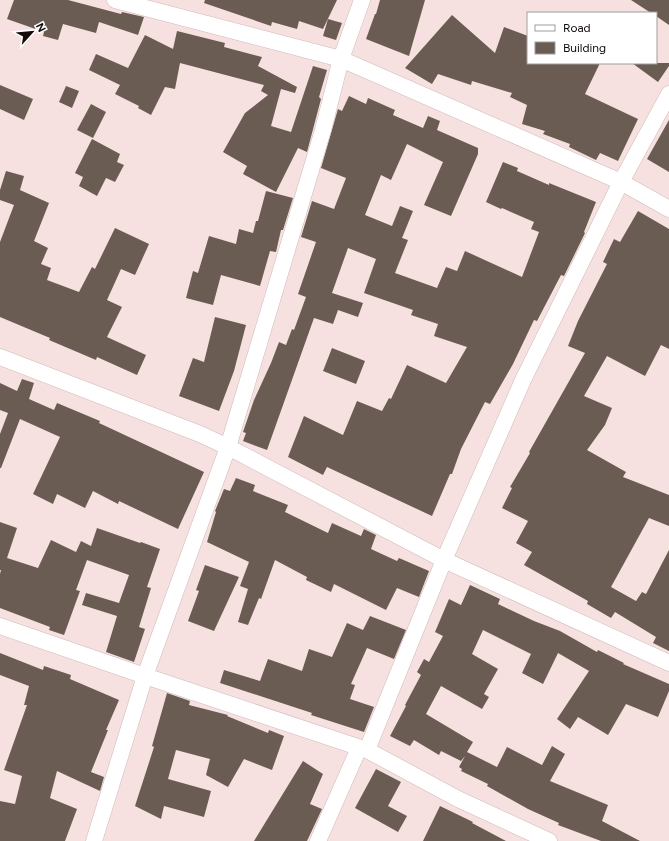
<svg xmlns="http://www.w3.org/2000/svg" width="669" height="841" viewBox="0 0 669 841" font-family="Figtree,sans-serif">
<style>
.building{fill:#6a5c53}
.lines{fill:none;stroke-linecap:round;stroke-linejoin:round}
.minor-casing{stroke:#cebab8;stroke-width:17}
.minor{stroke:#fff;stroke-width:16}
</style>
<rect width="100%" height="100%" fill="#f6e1e0"/>
<!-- building -->
<path class="building" d="M14,0h54l53,14 1,-2 22,5 -6,18 -39,-13 -3,11 -33,-9 -5,16 -15,-4 1,-4 -37,-13z
M205,0h132l-14,29 -24,-8 -2,8 -25,-7 -1,4 -67,-23z
M380,0h45l-16,56 -43,-17 9,-25h1z
M631,0h38v25l-13,-9v-3h-5z
M452,15l43,38 9,-26 24,9v27h72l-15,31 53,25 -20,42 -18,-8 -4,7 -27,-13 1,-3 -27,-10 2,-3 -23,-7 5,-19 -17,-8 2,-4 -40,-12 -1,4 -33,-11 -6,10 -27,-16z
M328,19l14,4 -6,17 -13,-4z
M177,31l48,12 -1,4 38,10 -4,9 39,21 -2,6 -14,-4 -10,37 20,6 22,-66 14,4 -8,27 2,2 -14,53 -9,-4 -22,44 -33,-18 4,-8 -24,-14 22,-39 23,-18 -7,-4 3,-6 -84,-22 -5,26 -10,-2 -14,28 -13,-7 1,-2 -24,-12 5,-9 -31,-15 7,-16 32,14 17,-33 28,14z
M632,63h37v3l-11,16z
M0,85l33,14 -9,21 -24,-11z
M66,86l13,5 -7,17 -13,-6z
M349,96l17,8 2,-6 27,12 -2,5 30,13 5,-12 12,5 -3,9 41,18v6l-27,62 -27,-11 19,-43 -36,-18 -16,36 -10,-5 -16,40 27,11 8,-20 13,5 -11,27 6,2 -13,33 42,15 9,-21 11,4 8,-20 57,26 17,-45 -8,-3 3,-7 -32,-14 -1,1 -15,-7 17,-40 15,6 -1,3 32,14v-2l47,19 -12,30 1,1 -21,43 -3,-1 -24,46 -3,-1 -21,44 -23,40 -5,-2 -24,47 -9,25h-2l-18,42 -105,-49 -4,8 -35,-18 16,-41 39,19 14,-34 25,10 7,-13 2,1 16,-34 39,18 21,-36 -33,-11 4,-12 -27,-9 2,-5 -49,-17 12,-34 -28,-11 -16,45 31,10 -5,14 -20,-7 -5,14 -19,-6 -47,132 -24,-9 3,-8 -3,-1 11,-32 17,-37 8,-21 7,3 6,-16 2,1 12,-33 -8,-3 18,-52 -15,-5 11,-36 22,8 12,-31 -25,-10 17,-59 4,2z
M91,104l15,8 -13,26 -16,-8z
M669,120v52l-22,-13z
M92,139l28,15 -3,8 7,3 -9,17 -9,-4 -9,18 -18,-10 4,-9 -8,-4z
M6,171l18,5 -4,14 29,13 -15,38 14,7 -7,16 10,4 -4,12 32,12 13,-25 3,2 20,-41 34,16 -14,31 -14,-6 -14,31 15,7 -15,30 39,18 -9,20 -40,-18 -1,3 -47,-20 1,-2 -50,-21v-75l14,-37 -14,-5v-10z
M266,191l27,7 -10,32h-2l-5,22 -6,-1 -10,35 -39,-11 -8,30 -27,-7 7,-27 5,2 11,-37 27,8 3,-15 14,4 3,-12h2z
M638,211l31,18v120l-8,-4 -16,31 -38,-20 -23,40 28,12 -7,17 -18,25 39,22 -3,5 46,18v31l-20,-8 -38,69 25,14 6,-9 4,2 23,-44v101l-16,-8 3,-6 -41,-25 -4,6 -24,-14 1,-3 -64,-36 8,-13 -16,-9 12,-22 -26,-13 10,-20 -2,-1 20,-34 -1,-1 56,-99 -17,-7 10,-25 29,-57 -4,-2 11,-23 6,3z
M215,317l31,8 -12,46 -15,40 -40,-15 14,-38 11,4z
M332,348l33,13 -9,23 -33,-13z
M22,379l12,4 -5,16 25,11 3,-7 43,18 -1,2 105,49 -26,57 -59,-28 -1,3 -25,-13 -8,17 -28,-14 -4,10 -20,-10 27,-57 -40,-18 -19,49h-1v-34l8,-21 -8,-3v-27l17,8z
M236,478l19,7 -2,6 35,14 -3,7 43,21 4,-10 29,13 3,-7 12,6 -5,14 26,12 2,-3 30,13 -10,26 -22,-9 -11,22 -52,-26 -3,8 -25,-12 1,-3 -32,-17 -14,39 -2,-1 -11,27 -10,-3 10,-33 -8,-3 9,-24 -42,-20 9,-30 -1,-1 9,-22 6,2z
M0,522l17,6 -10,30 31,10 13,-28 25,12 5,-11 10,5 6,-18 43,15 1,-1 19,7 -13,38 4,1 -12,39 6,2 -11,33 -28,-10 11,-36 -35,-11 4,-12 33,10 10,-28 -42,-15 -11,30 4,1 -16,44 -15,-5 1,-3 -50,-19v-34l1,-4h-1z
M205,565l34,12 -25,54 -26,-10 11,-30 -3,-1z
M470,585l30,14 -2,5 36,17 26,10 37,21 1,-2 26,13 -1,1 46,20v7l-11,26 -32,-13 -18,31 -30,-18 -8,12 -13,-10 32,-48 -31,-18 -15,31 -21,-11 9,-19 -48,-24 -11,24 26,15 -14,25 5,3 -7,12 -41,-23 -15,28 47,28 -6,10 30,15 10,-20 35,18 10,-19 13,8 -15,27 58,24 -6,16 38,20h-39l-43,-16 1,-2 -31,-14 -41,-23 1,-2 -27,-13 1,-2 -3,-2 6,-11 -4,5 -20,-10 -2,4 -25,-15 -4,6 -20,-10 16,-30 -1,-1 16,-30 -4,-3 7,-13 5,3 14,-26 -8,-4 14,-33 12,6z
M370,616l36,14 -12,29 -27,-11 -16,36 4,1 -5,14 24,8 -10,25 -53,-17 1,-2 -92,-30 4,-13 36,11 8,-22 34,12 7,-22 23,8 15,-34 16,7z
M0,653l43,17 1,-4 27,9 -1,4 49,21 -13,30h2l-17,42 13,5 -4,14 -43,-20 -7,27 27,11 -12,32h-65v-40l15,3 7,-28 -18,-6 23,-65h-3l5,-19 -29,-11z
M167,693l23,8 -1,4 39,10 -1,1 41,17 1,-3 15,6 -12,34 -28,-11 -16,28 -22,-12 4,-16 -34,-9 -8,29 43,12 -7,26 -40,-11 -3,13 -26,-13 19,-59 -2,-1z
M303,761l20,13 -13,30 12,5 -15,32h-53z
M376,769l25,13 -13,24 19,10 -9,16 -43,-24z
M440,806l33,16 -1,1 34,18h-83z"/>
<g class="lines">
<defs>
<path id="minor" d="M115,0l226,59 280,123 48,27
M0,357l200,77 28,13 216,113 225,103
M0,626l145,50 222,74 91,49 91,42
M367,750l77,-190 79,-180 98,-198 48,-88
M94,841l51,-165 83,-229 95,-317 18,-71 21,-59
M318,841l41,-93"/>
</defs>
<!-- minor casing -->
<use href="#minor" class="minor-casing"/>
<!-- minor -->
<use href="#minor" class="minor"/>
</g>
<!-- legend -->
<rect x="527" y="12" width="130" height="52" fill="#ffffff" stroke="#9f9d9d"/>
<rect x="535" y="25" width="20" height="6" fill="#ffffff" stroke="#9f9d9d"/>
<text x="563" y="32" font-size="12" fill="#100a09">Road</text>
<rect x="535" y="42" width="20" height="12" fill="#6a5c53" stroke="#9f9d9d"/>
<text x="563" y="52" font-size="12" fill="#100a09">Building</text>
<!-- north arrow -->
<g transform="translate(32 32) rotate(63)" stroke="#ffffff" stroke-width="3" paint-order="stroke">
<path d="M0-3L7 15L0 10L-7 15Z" fill="#100a09"/>
<text y="-6" font-size="11" font-weight="bold" text-anchor="middle" fill="#100a09">N</text>
</g>
</svg>
